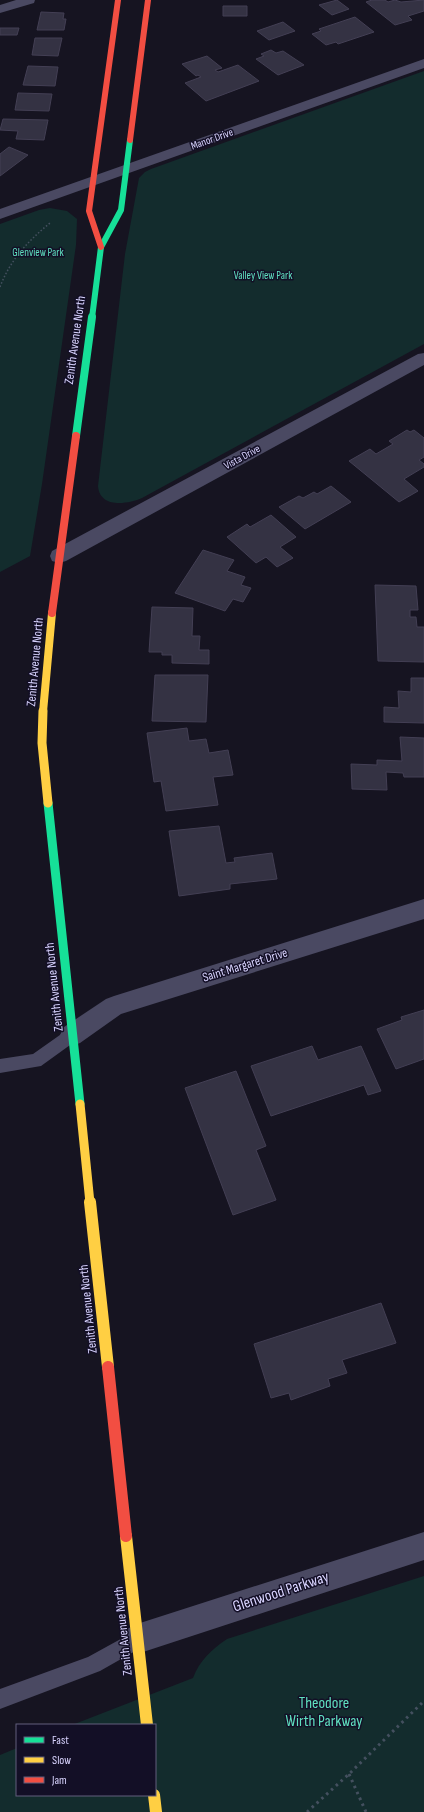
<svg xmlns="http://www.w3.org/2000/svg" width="424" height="1812" viewBox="0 0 424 1812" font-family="'Sofia Sans Condensed',sans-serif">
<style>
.green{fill:#132c2d}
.building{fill:#343243;stroke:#433f54}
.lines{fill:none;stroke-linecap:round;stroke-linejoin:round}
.path-far1{stroke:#44505f;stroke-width:1.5;stroke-dasharray:1.5 2;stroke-linecap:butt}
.path{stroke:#44505f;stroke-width:3;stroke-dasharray:2.5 4;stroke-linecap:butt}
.lane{fill:#4a4962;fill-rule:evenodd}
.street{fill:#4a4962;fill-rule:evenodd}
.fast-far2{stroke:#16e098;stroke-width:6}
.fast-far1{stroke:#16e098;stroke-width:8}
.fast{stroke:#16e098;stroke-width:9}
.slow-far2{stroke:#ffcf43;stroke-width:8}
.slow-far1{stroke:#ffcf43;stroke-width:9}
.slow{stroke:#ffcf43;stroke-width:12}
.jam-far2{stroke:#f24e42;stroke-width:6}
.jam-far1{stroke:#f24e42;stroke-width:8}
.jam{stroke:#f24e42;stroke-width:12}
.labels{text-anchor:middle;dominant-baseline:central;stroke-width:3;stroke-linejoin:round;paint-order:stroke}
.far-street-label{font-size:11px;fill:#d9d4ff;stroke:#130f26}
.far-park-label{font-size:11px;fill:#5fe0c0;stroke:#130f26}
.street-label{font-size:13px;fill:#d9d4ff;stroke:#130f26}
.near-street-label{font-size:16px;fill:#d9d4ff;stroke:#130f26}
.near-park-label{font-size:16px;fill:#5fe0c0;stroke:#130f26}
</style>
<rect width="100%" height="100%" fill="#161421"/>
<!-- green -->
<path class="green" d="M424,71v273l-282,154c-14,6 -42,11 -44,-12l27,-232 14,-76 6,-6 6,-3z
M50,208l17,3 10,8 -1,26 -34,239 -12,72 -30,16v-348l39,-14z
M424,1576v236h-424v-57l17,-7v47h138v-70h-83l121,-47c7,-18 18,-28 34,-39z"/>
<!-- building -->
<path class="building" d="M337,0l12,9 -17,6 -13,-10z
M372,0h13l3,2 7,-2 6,2 23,-2v11l-16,5 4,4 -17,5 -29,-23z
M223,6h24v10h-24z
M41,12l23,1 -1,6h3l-2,11h-27z
M355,17l19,15 -36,12 -2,-2 -10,3 -14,-11 9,-3 -2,-2z
M283,22l12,9 -26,9 -12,-9z
M0,28h19l-2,7h-17z
M35,38h27l-4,18 -26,-1z
M271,50l5,3 7,-2 21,14 -26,10 -22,-16 8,-3 -3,-2z
M207,56l15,12 -7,2 3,2 20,-7 21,16 -53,20 -21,-18 16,-6 -3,-2 -2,1 -14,-12z
M28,66l30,1 -3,19 -32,-1z
M18,93l34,1 -3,17 -34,-1z
M3,119l45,1 -4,20 -28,-1 2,-8 -18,-1z
M9,147l19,8 -28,21v-22z
M407,430l3,2 4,-2 10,8v19l-5,3 5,4v3l-20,12 14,12 -19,11 -50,-41 21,-12 6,5 17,-10 -4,-3z
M331,486l20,16 -46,27 -26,-22 20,-11 4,2 11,-6 3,2z
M271,515l25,22 -16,10 13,11 -16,9 -11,-10 -10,6 -29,-26 20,-13 3,3z
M203,550l31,10 -7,11 18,6 -4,8 10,3 -8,14 -10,-3 -8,12 -50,-18z
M375,585l41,1 2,24h-8v7h6l1,10h7v35l-46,-1z
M152,607l41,1 -1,28h8l-1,14h10v14l-37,-1v-8h-10v-3h-13z
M155,675h53l-2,47 -54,-1z
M411,678h13v45l-40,-1v-15l15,1 -1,-17 13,1z
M187,728l2,13 17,-2 3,14 19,-3 5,25 -20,2 5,28 -52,6 -5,-30 -7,1 -7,-49z
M400,737l24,1v39h-20l-1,-4 -17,-1 1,18 -35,-1 -1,-25 26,1v-5l25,1z
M219,826l7,37 9,-1 -1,-4 38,-5 5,26 -47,5v5l-51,7 -10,-65z
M424,1010v49l-28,10 -19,-40 25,-9 -1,-3z
M312,1046l6,14 43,-14 20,45 -13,4 -4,-10 -93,31 -20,-50z
M236,1071l30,75 -10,4 20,50 -43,15 -48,-127z
M381,1303l15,40 -54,17 5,13 -19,6 2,7 -39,14 -2,-7 -18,5 -17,-54z"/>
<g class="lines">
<!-- path-far1 -->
<path class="path-far1" d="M0,287c10,-27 28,-46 50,-64"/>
<!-- path -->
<path class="path" d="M349,1774l17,38
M307,1812l42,-38 75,-73"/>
<!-- lane -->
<path class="lane" d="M72,1028l5,2 2,5 -2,5 -36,26 -41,7v-14l33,-5 34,-24z
M137,1630l7,2 2,7 -2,7 -44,25 -100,38v-20l88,-32z"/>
<!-- street -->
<path class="street" d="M16,0h19l-1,3 -34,10v-8z
M424,59v9l-424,151v-10z
M424,353v12l-358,196 -7,2 -7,-2 -2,-5 2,-5 366,-197z
M424,899v20l-303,95 -41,29 -8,3 -8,-3 -4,-8 4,-8 42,-28 8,-3z
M424,1532v28l-287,94 -10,-5 -5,-10 5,-10 10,-5z"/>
<!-- fast-far2 -->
<path class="fast-far2" d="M92,318l9,-71 20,-37 9,-70"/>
<!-- fast-far1 -->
<path class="fast-far1" d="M76,436l16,-119"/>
<!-- fast -->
<path class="fast" d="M48,803l32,301"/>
<!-- slow-far2 -->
<path class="slow-far2" d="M43,712l9,-99"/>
<!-- slow-far1 -->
<path class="slow-far1" d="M43,711l-1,32 6,60
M80,1104l10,99"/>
<!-- slow -->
<path class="slow" d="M90,1202l18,165
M126,1536l21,189
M154,1795l2,17"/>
<!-- jam-far2 -->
<path class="jam-far2" d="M130,140l18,-140
M101,247l-12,-36 29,-211"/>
<!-- jam-far1 -->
<path class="jam-far1" d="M52,613l24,-177"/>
<!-- jam -->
<path class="jam" d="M108,1367l18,169"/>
</g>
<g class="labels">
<!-- far-street labels -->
<g class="far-street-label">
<text transform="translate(212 139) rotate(-20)">Manor Drive</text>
<text transform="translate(242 457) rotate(-29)">Vista Drive</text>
</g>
<!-- far-park labels -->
<g class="far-park-label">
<text x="38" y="252">Glenview Park</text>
<text x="263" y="275">Valley View Park</text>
</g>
<!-- street labels -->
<g class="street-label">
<text transform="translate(75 340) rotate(-82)">Zenith Avenue North</text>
<text transform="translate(35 662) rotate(-85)">Zenith Avenue North</text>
<text transform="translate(245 965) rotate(-17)">Saint Margaret Drive</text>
<text transform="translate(54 987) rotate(-96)">Zenith Avenue North</text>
<text transform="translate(88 1309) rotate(-96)">Zenith Avenue North</text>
<text transform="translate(123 1631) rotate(-96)">Zenith Avenue North</text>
</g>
<!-- near-street labels -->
<g class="near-street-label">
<text transform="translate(281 1592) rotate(-18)">Glenwood Parkway</text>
</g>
<!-- near-park labels -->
<g class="near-park-label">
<text x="324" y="1703">Theodore<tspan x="324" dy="18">Wirth Parkway</tspan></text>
</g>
</g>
<!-- legend -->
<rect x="16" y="1724" width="140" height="72" fill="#130f26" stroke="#625e7d"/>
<rect x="24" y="1737" width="20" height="6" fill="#16e098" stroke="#625e7d"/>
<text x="52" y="1744" font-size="12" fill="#d9d4ff">Fast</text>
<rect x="24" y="1757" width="20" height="6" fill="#ffcf43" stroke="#625e7d"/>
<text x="52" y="1764" font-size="12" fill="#d9d4ff">Slow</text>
<rect x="24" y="1777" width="20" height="6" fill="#f24e42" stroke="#625e7d"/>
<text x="52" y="1784" font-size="12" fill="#d9d4ff">Jam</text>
</svg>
